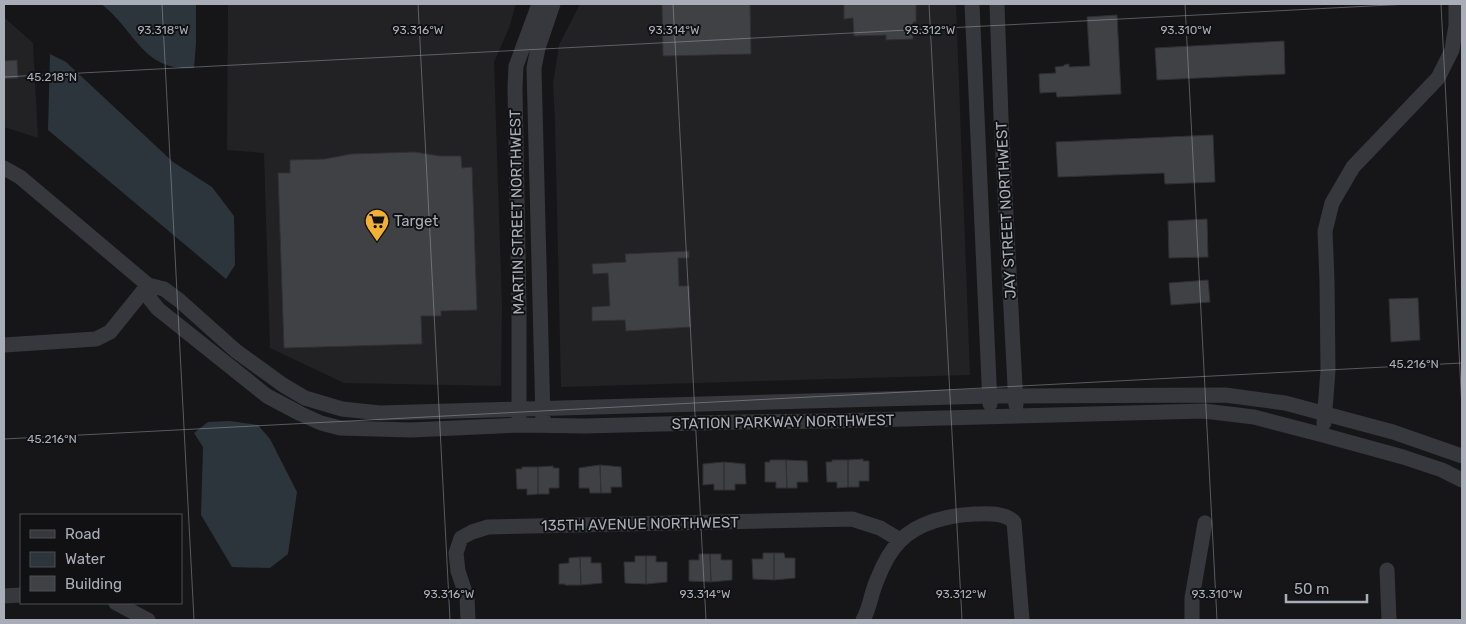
<svg xmlns="http://www.w3.org/2000/svg" width="1466" height="624" viewBox="0 0 1466 624" font-family="Rubik,sans-serif">
<style>
.built{fill:#222225}
.water{fill:#2c353c}
.building{fill:#404145;stroke:#303034}
.lines{fill:none;stroke-linecap:round;stroke-linejoin:round}
.minor{stroke:#37383d;stroke-width:15}
.ticks{fill:none;stroke:#a8adb8;stroke-width:1;stroke-opacity:0.45}
.labels{text-anchor:middle;dominant-baseline:central;stroke-width:4;stroke-linejoin:round;paint-order:stroke}
.street-label{font-size:15px;fill:#a8adb8;stroke:#111113}
.poi-label{font-size:15px;fill:#a8adb8;stroke:#111113;text-anchor:start}
.ticks-label{font-size:12px;text-anchor:middle;fill:#a8adb8;stroke:#111113;stroke-width:4;stroke-linejoin:round;paint-order:stroke}
</style>
<rect width="100%" height="100%" fill="#161618"/>
<!-- built -->
<path class="built" d="M228,4h288l-7,24 -15,34 8,244 -1,80 -157,-3 -74,-35 -6,-195 -37,-3z
M580,4h376l14,371 -409,12 -6,-266 -2,-37 6,-39z
M4,17l29,26 5,95 -34,-11z"/>
<!-- water -->
<path class="water" d="M101,4h95v39l-2,25c-52,4 -59,-39 -93,-64z
M50,54l16,8 107,100 39,25 22,29 1,49 -9,14 -178,-149z
M230,421l28,4 12,14 27,53 -9,62 -18,14 -38,-1 -31,-52 2,-68 -9,-14 14,-11z"/>
<!-- building -->
<path class="building" d="M662,4h88l1,50 -88,2z
M844,4h79l-7,1v17h-3v17l-27,1v-5l-32,1 -1,-18 -9,1z
M1117,15l4,79 -64,3 -1,-5 -16,1 -1,-19 17,-1 -1,-6 9,-1v-1l5,-1v3l21,-1 -3,-49z
M1284,41l1,33 -128,6 -2,-32z
M17,60l1,18 -14,1v-18z
M1213,135l2,47 -50,2 -1,-11 -106,4 -2,-35z
M415,152l25,4h21l1,12 10,-1 5,143 -36,1v5h-20l1,28 -138,4 -6,-175h12v-13l35,-1 26,-5z
M1207,219l1,38 -39,1 -1,-37z
M689,251v7h-11l1,28h10l2,41 -65,4 -1,-11 -33,1v-14l18,-1 -2,-33 -15,1 -1,-10 34,-2 -1,-8z
M1208,280l2,22 -39,3 -2,-22z
M1418,298l2,42 -29,2 -2,-43z
M863,459v2h6v20h-10v6h-11v-27z
M770,460h16l1,28h-11v-6h-11v-20h5z
M786,460l21,1 1,21h-11v6h-10z
M832,460h16v27l-11,1v-6h-10l-1,-20h6z
M724,462v28h-10v-6l-11,1v-21z
M724,462l21,2 1,20h-11v6h-11z
M600,465l1,28h-11l-1,-5h-10v-20z
M600,465l21,2 1,20h-11v6h-10z
M553,466v2h6v20h-10v6h-11v-27z
M522,467h16v27l-11,1v-6h-10l-1,-20h6z
M763,553h11v27l-21,-1 -1,-20h11z
M774,553h10l1,5h10v20l-21,2z
M699,554h11l1,28 -22,-1v-21h10z
M710,554h11v6h11v20l-21,2z
M635,556h11v28l-21,-1 -1,-21h11z
M646,556h10v6h11v20l-21,2z
M580,557l1,28h-16v-1h-6v-20l10,-1v-5z
M580,557h11v6h10l1,20 -21,2z"/>
<g class="lines">
<!-- minor -->
<path class="minor" d="M972,4l18,400
M997,4l4,114 15,287
M4,168l16,9 128,108 16,4 16,12 56,50 47,34 22,13 37,11 38,4 610,-17 235,-1 60,8 108,29 69,24
M148,285l2,14 8,10 109,87 34,18 20,9 19,5 71,2 108,-5 65,1 156,-4 91,-1 373,-10 50,6 69,18 80,22 39,13 20,10
M4,345l92,-6 14,-7 38,-47
M519,418v-111l-4,-220 1,-21 23,-62
M543,419l-9,-351 4,-20 15,-44
M1324,423l4,-53 -1,-89 -2,-50 7,-28 21,-36 85,-89 14,-28 4,-25v-21
M1387,570l2,50
M4,596l17,-1
M116,603l32,17
M468,620l-1,-22 -9,-27 -2,-18 5,-15 11,-6 16,-5 364,-8 28,9 20,12
M863,620c7,-12 8,-27 14,-40 5,-13 13,-29 23,-39 18,-19 50,-26 74,-27 13,0 30,-2 40,8l8,98
M1192,620v-22l13,-75"/>
</g>
<!-- ticks -->
<path class="ticks" d="M162,4l32,616M418,4l32,616M673,4l33,616M929,4l33,616M1185,4l32,616M1441,4l21,405M4,77l1405,-73M4,439l1458,-76"/>
<!-- icons -->
<defs>
<symbol id="supermarket-pin" viewBox="-11 -11 22 30"><path d="M0 17L-7.5 6A9.5 9.5 0 1 1 7.5 6Z" fill="#f2b134" stroke="#111113"/><path d="M-6-5.5h2.5l.6 2H6L4.5 2H-2.5L-4.4-4H-6ZM-1.5 3.2a1.3 1.3 0 1 0 .1 0ZM3 3.2a1.3 1.3 0 1 0 .1 0Z" fill="#111"/></symbol>
</defs>
<g fill-rule="evenodd">
<use href="#supermarket-pin" x="363" y="207" width="28" height="38"/>
</g>
<g class="labels">
<!-- street labels -->
<g class="street-label">
<text transform="translate(1006 210) rotate(-93)">JAY STREET NORTHWEST</text>
<text transform="translate(517 212) rotate(-91)">MARTIN STREET NORTHWEST</text>
<text transform="translate(783 422) rotate(-1)">STATION PARKWAY NORTHWEST</text>
<text transform="translate(640 524) rotate(-1)">135TH AVENUE NORTHWEST</text>
</g>
<!-- poi labels -->
<g class="poi-label">
<text x="394" y="221">Target</text>
</g>
</g>
<g class="ticks-label">
<text x="163" y="34">93.318°W</text>
<text x="418" y="34">93.316°W</text>
<text x="674" y="34">93.314°W</text>
<text x="930" y="34">93.312°W</text>
<text x="1186" y="34">93.310°W</text>
<text x="52" y="81">45.218°N</text>
<text x="1414" y="368">45.216°N</text>
<text x="52" y="443">45.216°N</text>
<text x="449" y="598">93.316°W</text>
<text x="705" y="598">93.314°W</text>
<text x="961" y="598">93.312°W</text>
<text x="1217" y="598">93.310°W</text>
</g>
<!-- border -->
<rect width="1466" height="624" fill="none" stroke="#a8adb8" stroke-width="10"/>
<!-- legend -->
<rect x="20" y="514" width="162" height="90" fill="#111113" stroke="#4d4f55"/>
<rect x="30" y="530" width="25" height="8" fill="#37383d" stroke="#4d4f55"/>
<text x="65" y="539" font-size="15" fill="#a8adb8">Road</text>
<rect x="30" y="552" width="25" height="15" fill="#2c353c" stroke="#4d4f55"/>
<text x="65" y="564" font-size="15" fill="#a8adb8">Water</text>
<rect x="30" y="576" width="25" height="15" fill="#404145" stroke="#4d4f55"/>
<text x="65" y="589" font-size="15" fill="#a8adb8">Building</text>
<!-- scale -->
<path d="M1286 594v8h81v-8" fill="none" stroke="#a8adb8" stroke-width="2.5"/>
<text x="1294" y="594" font-size="15" fill="#a8adb8" stroke="#111113" stroke-width="4" paint-order="stroke">50 m</text>
</svg>
